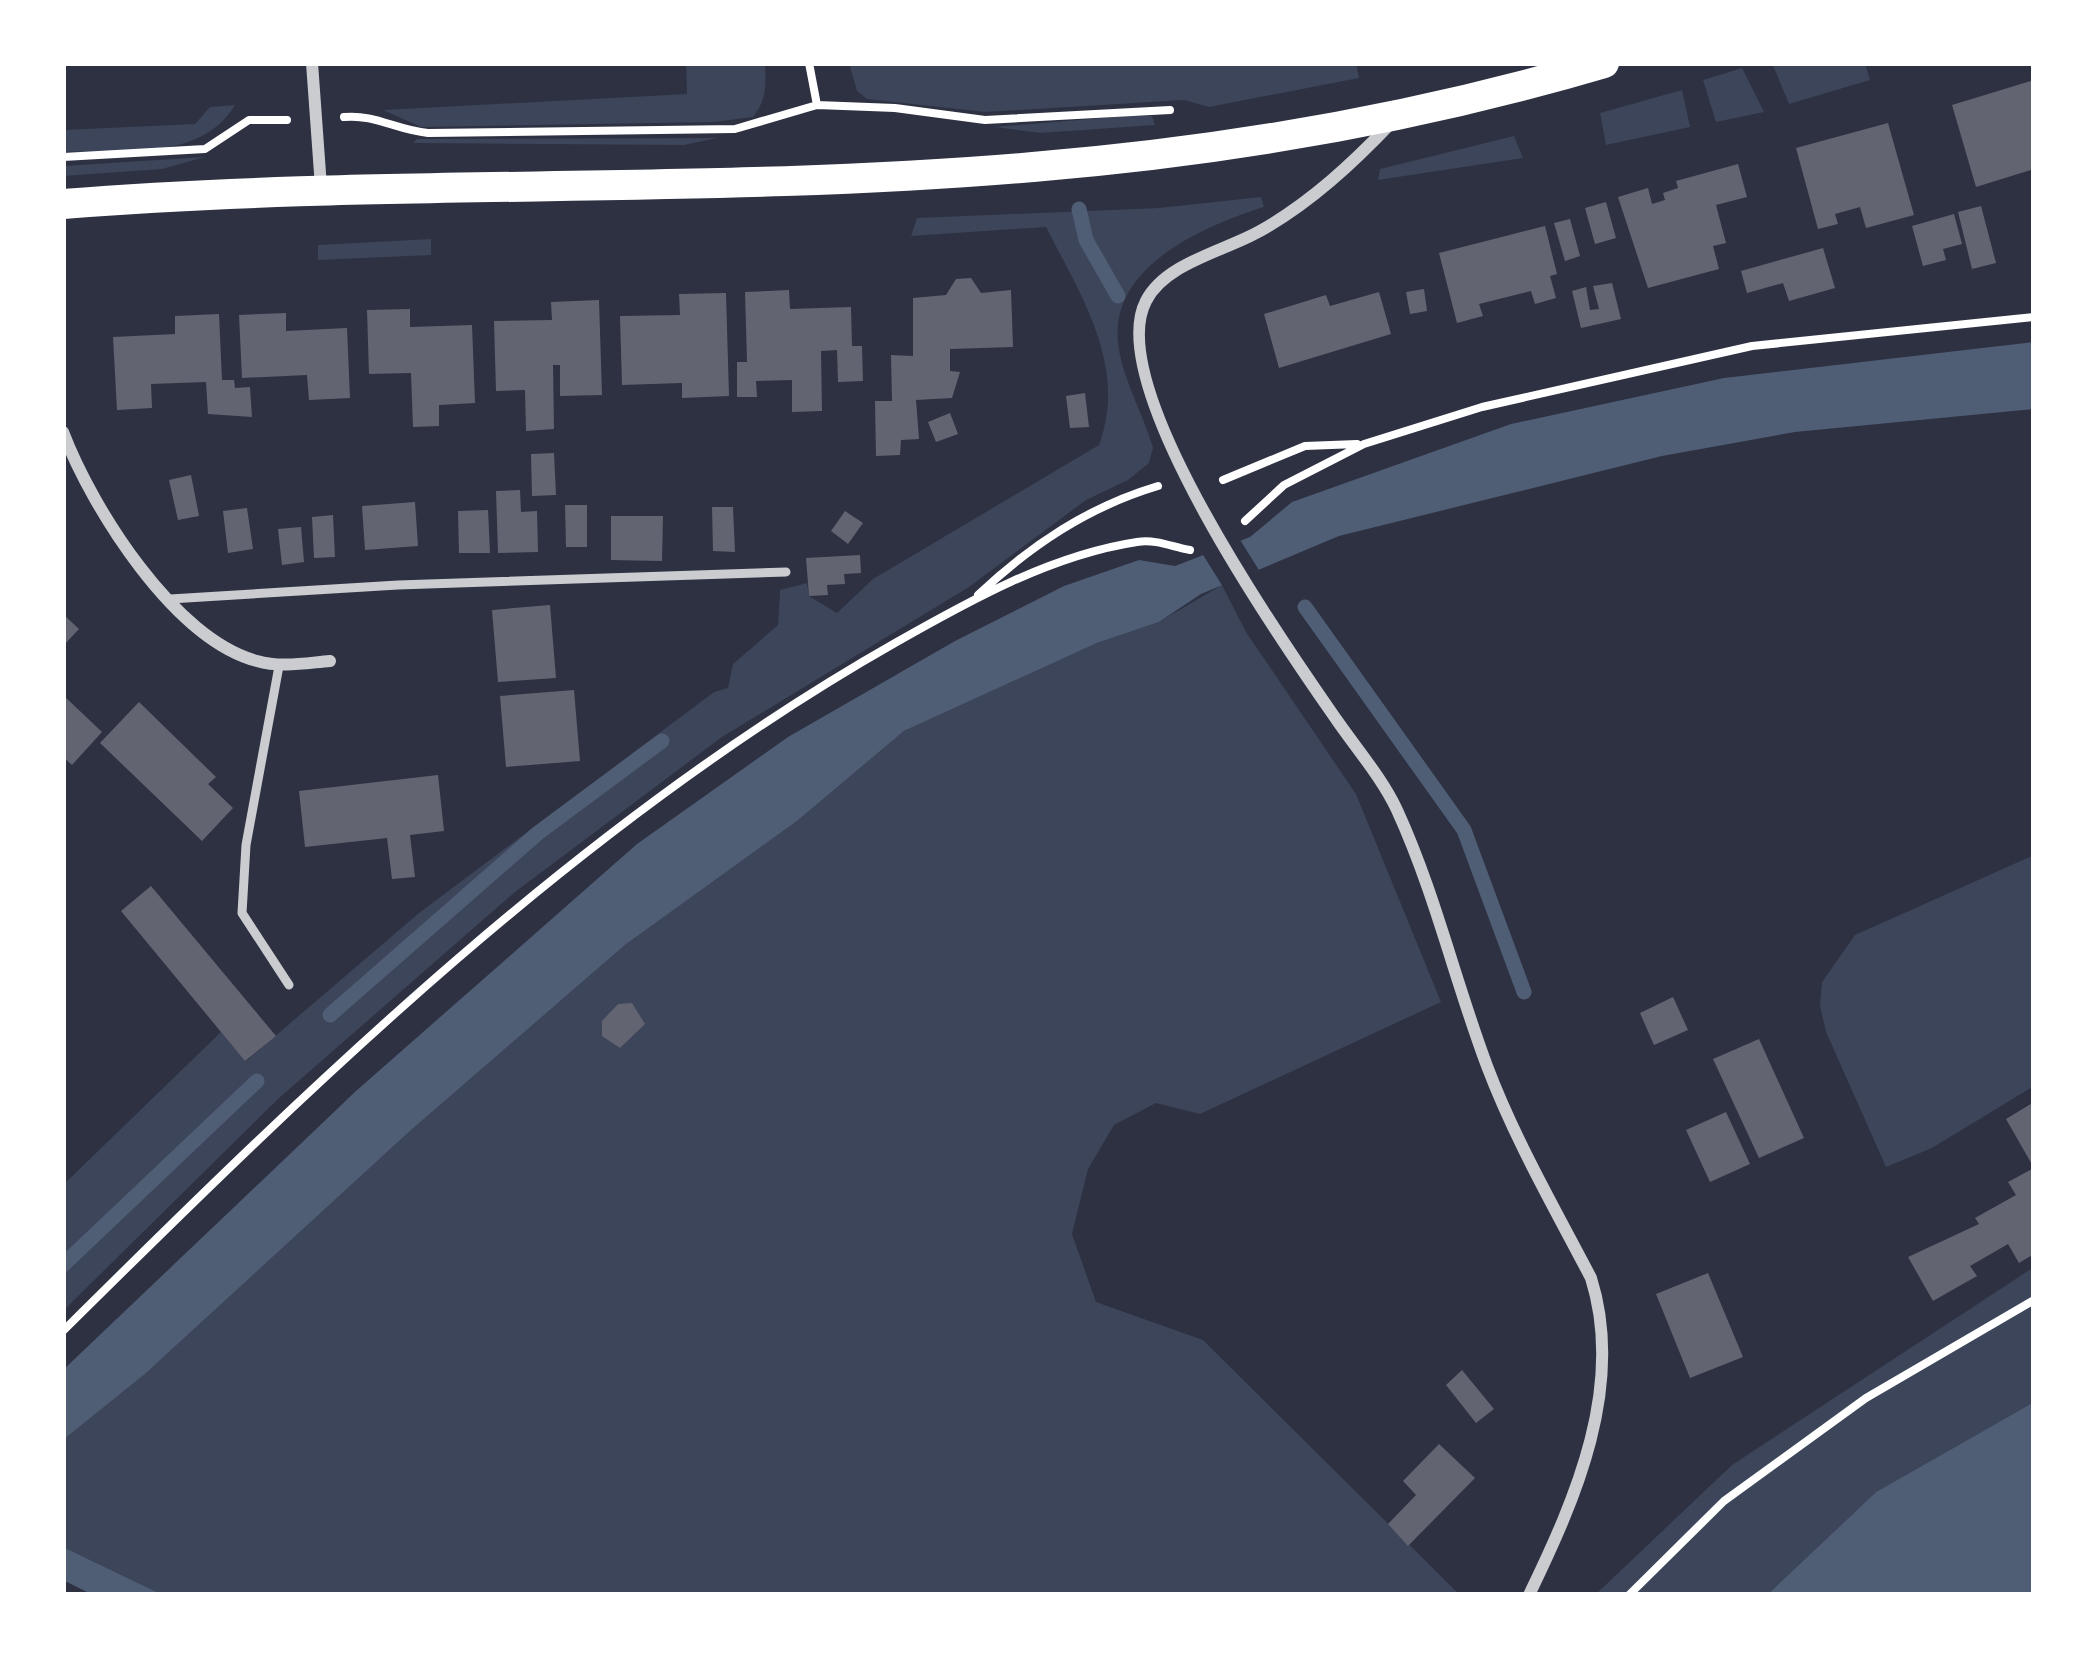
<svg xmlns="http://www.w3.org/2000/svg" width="2097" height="1658" viewBox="0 0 2097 1658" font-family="'Varela Round',sans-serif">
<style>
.green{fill:#3c4559}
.water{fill:#4f5d75}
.pier{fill:#2d3142}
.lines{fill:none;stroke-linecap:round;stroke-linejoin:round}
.stream{stroke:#4f5d75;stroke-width:15}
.building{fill:#626471}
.path{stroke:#fff;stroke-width:8}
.service{stroke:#caccd0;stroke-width:9}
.minor{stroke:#caccd0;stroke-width:12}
.primary{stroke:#fff;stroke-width:30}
</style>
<rect width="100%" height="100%" fill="#2d3142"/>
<!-- green -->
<path class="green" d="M686,63h79c1,22 2,36 -12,54l-39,5 -293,5 -38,-17 304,-16z
M849,63h507l3,15 -150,29 -25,-7 -199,12 -118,-13 -10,-8z
M1772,63h93l5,17 -81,24z
M1742,68l22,44 -48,10 -13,-42z
M1682,90l8,37 -84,18 -6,-32z
M235,105c-34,57 -114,44 -172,47v-22l132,-6 15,-17z
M1126,116h26l3,9 -115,8 -45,-6z
M1514,136l9,22 -145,22 2,-11z
M717,138l-33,7 -271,-2 4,-4z
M205,157l-43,12 -99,7v-10z
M1261,197l3,10c-57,18 -154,58 -146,135 3,34 26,73 35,106l-4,15 -21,17 -42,20 -117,87 -247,150 -207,155 -237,207 -215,212v-126l158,-153 25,29 173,-148 295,-221 14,-4 5,-24 45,-39 2,-35 27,-7 2,13 28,17 36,-34 226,-134c29,-79 -18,-149 -53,-218l-135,9 6,-18 242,-10z
M431,239v16l-113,5v-15z
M1222,585l24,47 110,162 85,208 -241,112 -44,-11 -42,22 -26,44 -16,65 24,68 107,38 257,255h-1297l-100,-48v-107l82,-66 265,-243 215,-186 172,-124 107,-90 193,-88 62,-21z
M2034,855v231l-102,62 -46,19 -60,-135 -6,-26 2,-24 33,-47z
M2034,1267v135l-158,90 -109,103h-172l137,-130z"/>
<!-- water -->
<path class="water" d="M2034,342v67l-239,23 -133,24 -323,80 -138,58 -42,28 -62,21 -193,88 -107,90 -172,124 -215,186 -265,243 -82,66v-70l293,-279 281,-247 151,-107 167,-96 109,-55 75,-26 36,6 75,-29 42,-35 219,-78 213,-46z
M2034,1402v193h-267l109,-103z
M63,1547l100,48h-70l-30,-15z"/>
<!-- pier -->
<path class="pier" d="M1237,535l25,40 -37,15 -25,-40z"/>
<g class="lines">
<!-- stream -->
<path class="stream" d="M1079,209l7,31 32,56
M1305,607l159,223 60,162
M330,1015l208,-182 124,-92
M63,1265l194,-184"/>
</g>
<!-- building -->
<path class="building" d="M2034,80v89l-58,18 -24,-82z
M1888,123l26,92 -48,13 -6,-21 -25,7 3,10 -20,5 -22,-81z
M1738,164l9,33 -31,8 10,38 -13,3 6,23 -71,19 -30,-91 30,-9 4,16 13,-4 -2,-7 15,-5 -2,-7z
M1606,202l10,36 -21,6 -10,-36z
M1981,206l15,57 -24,6 -14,-57z
M1954,214l8,30 -19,5 3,11 -23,6 -11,-40z
M1570,219l10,37 -15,5 -11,-38z
M1545,226l12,48 -7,2 6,22 -21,6 -4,-13 -52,13 4,12 -26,7 -18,-70z
M1823,248l12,40 -46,13 -6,-18 -36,10 -6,-22z
M971,278l10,15 30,-3 2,57 -63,2v22l10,1 -8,26 -36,2 3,39 -18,1 -1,15 -24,1 -1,-55h17l-1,-46 22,1v-58l33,-3 10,-16z
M1612,283l9,36 -40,9 -9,-37 14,-4 4,23 9,-1 -6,-23z
M1424,289l3,22 -17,3 -4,-22z
M789,290l1,19 61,-2 1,39h10l1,35 -25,1 -1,-32 -16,1 1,60 -30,1v-32l-36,1 1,16h-20v-35h10l-2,-70z
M1379,292l12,42 -112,34 -15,-54 62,-19 4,11z
M726,293l3,103 -47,2v-15l-60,2 -2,-69 60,-1 -1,-21z
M599,300l3,95 -42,1v-31h-7l1,64 -28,2 -1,-41 -29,1 -2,-70 58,-1 -1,-18z
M410,309v18l62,-2 3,78 -36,2v21l-26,1 -2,-54 -42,1 -2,-64z
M286,313v18l61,-3 3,70 -41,2 -2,-25 -65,3 -3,-63z
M219,314l3,66h12l1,8 15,-1 2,30 -44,-3 -2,-32 -55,2 1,24 -35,2 -4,-73 62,-3v-18z
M1085,393l4,34 -19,1 -4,-32z
M950,413l8,21 -22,8 -8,-20z
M554,453l2,42 -24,1 -1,-42z
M191,475l8,41 -21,4 -9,-40z
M520,490l1,22 16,-1 1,41 -40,1 -2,-62z
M415,502l3,44 -53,4 -3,-44z
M565,505h22v42h-21z
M712,507h21l2,45 -22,-1z
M247,508l6,41 -25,4 -5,-42z
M488,510l2,43h-31l-1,-42z
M845,511l18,12 -15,21 -17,-13z
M333,515l2,42 -21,1 -2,-41z
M611,516h52l-1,45 -51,-1z
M301,527l3,35 -22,3 -4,-36z
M860,555l1,18 -17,1 1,10 -18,1 1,10 -19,1 -3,-38z
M550,605l6,73 -58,4 -6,-72z
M63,614l16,15 -16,17z
M574,690l6,71 -74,6 -6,-71z
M63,695l39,37 -30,33 -9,-8z
M139,702l77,75 -8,7 25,24 -31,33 -102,-98z
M438,775l6,56 -34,4 5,42 -23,2 -5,-41 -82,9 -6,-56z
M151,886l125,150 -31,25 -124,-150z
M1673,997l15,33 -34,15 -14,-32z
M632,1003l13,21 -25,24 -18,-12v-15l16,-17z
M1759,1039l45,99 -45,20 -46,-99z
M2034,1102v152l-15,9 -11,-19 -38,22 7,10 -44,25 -25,-44 71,-33 -4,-6 41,-23 -8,-13 26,-14 -28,-49z
M1726,1112l24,52 -40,18 -24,-52z
M1708,1273l35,84 -53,21 -34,-84z
M1462,1370l32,39 -18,14 -30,-38z
M1439,1444l36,34 -67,68 -20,-22 28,-29 -13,-14z"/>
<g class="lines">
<!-- path -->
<path class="path" d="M809,63l8,42
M344,117c31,-3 52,13 84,16l307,-4 82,-24 78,3 90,12 185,-10
M63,157l142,-8 44,-29h38
M1223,480l82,-34 52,-2
M1245,521l39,-36 80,-41 118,-37 270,-61 282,-29
M978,595c53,-50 110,-88 180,-109
M63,1331c253,-251 520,-511 832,-688 74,-42 156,-88 242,-101 20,-3 35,5 53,8
M1629,1595l95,-94 142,-103 168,-98"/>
<!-- service -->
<path class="service" d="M170,599l228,-14 388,-13
M279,666l-33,179 -4,68 47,72"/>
<!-- minor -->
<path class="minor" d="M312,63l9,124
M1392,122c-39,41 -82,81 -132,109 -35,20 -95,32 -114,70 -44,84 139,345 190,418 20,29 46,59 61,91 38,83 58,171 90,256 28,74 68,143 104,212 34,108 -15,220 -62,317
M63,432c29,76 111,207 194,229 24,7 49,2 73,0"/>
<!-- primary -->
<path class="primary" d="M63,204c322,-26 648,-9 970,-37 194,-16 385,-49 571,-104"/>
</g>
<!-- border -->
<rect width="2097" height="1658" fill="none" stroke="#ffffff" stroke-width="132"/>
</svg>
